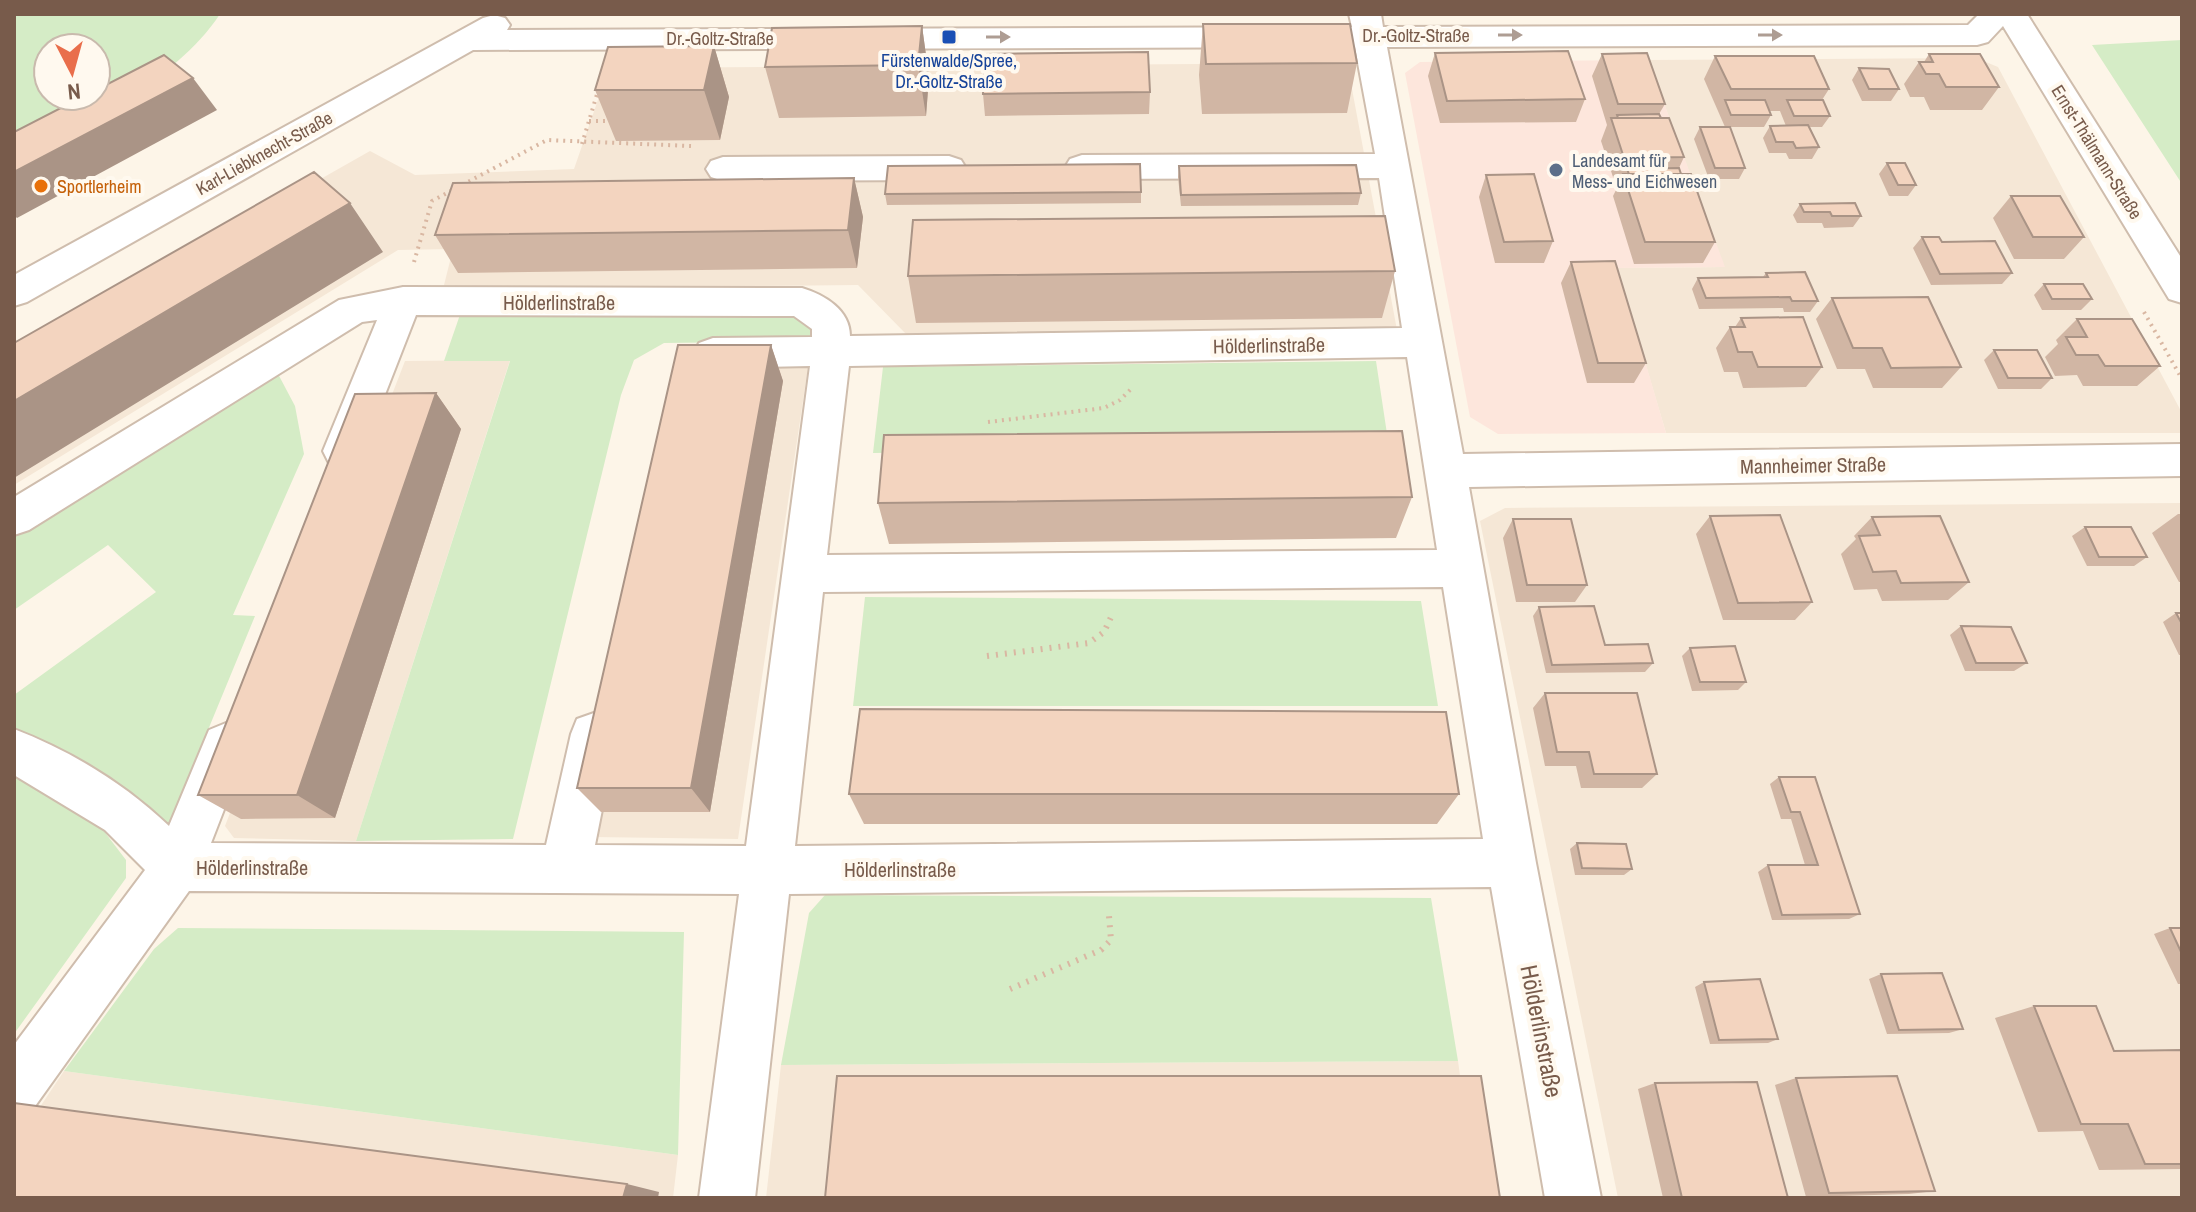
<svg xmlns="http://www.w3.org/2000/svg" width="2196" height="1212" viewBox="0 0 2196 1212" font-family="'Archivo Narrow',sans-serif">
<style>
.residential{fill:#f5e7d6}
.commercial{fill:#fde6dc}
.green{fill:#d5ecc6;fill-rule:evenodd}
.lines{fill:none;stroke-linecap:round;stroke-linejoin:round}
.minor-casing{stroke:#cfbdad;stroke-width:4}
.path-far1{stroke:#d9b7a2;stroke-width:4;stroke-dasharray:2 5;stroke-linecap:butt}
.path{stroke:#d9b7a2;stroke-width:6;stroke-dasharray:2 7;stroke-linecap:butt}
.minor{fill:#fff;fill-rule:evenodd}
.wall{fill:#d1b6a4}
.shaded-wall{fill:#aa9486}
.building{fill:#f3d4bf;stroke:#aa9486;stroke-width:2}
.oneway{fill:#ae9d93}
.transit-dot{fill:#1a4fb4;stroke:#fff9ef;stroke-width:3}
.service-dot{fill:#5c6f8a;stroke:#fff9ef;stroke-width:3}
.food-dot{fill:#e8710a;stroke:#fff9ef;stroke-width:3}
.labels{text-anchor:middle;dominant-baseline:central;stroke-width:8;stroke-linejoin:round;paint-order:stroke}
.far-street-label{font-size:18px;fill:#785b4b;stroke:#fff9ef}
.far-transit-label{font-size:18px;fill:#164399;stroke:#fff9ef}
.far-service-label{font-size:18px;fill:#4e5e75;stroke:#fff9ef;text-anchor:start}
.far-food-label{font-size:18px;fill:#c56008;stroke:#fff9ef;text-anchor:start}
.street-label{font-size:20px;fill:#785b4b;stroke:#fff9ef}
.near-street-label{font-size:24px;fill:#785b4b;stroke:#fff9ef}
</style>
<rect width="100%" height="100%" fill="#fdf5e8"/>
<!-- residential -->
<path class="residential" d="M1976,58l22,9 184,346v20h-516l-49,-165 107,-1 -76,-207z
M1335,63l14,10 48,257 -491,4 -48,-49 -415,4 10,-40 -55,1 -384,235v-132l356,-202 45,24 159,-6 35,-101z
M799,359l9,8 -70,472 -145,-2 94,-458z
M510,360l-154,481 -122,-3 -9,-12 180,-465z
M2182,503v695h-564l-138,-677 25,-13z
M1458,1061l19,137h-711l15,-133z
M64,1071l614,84 -5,43h-659v-52z"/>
<!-- commercial -->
<path class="commercial" d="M1648,60l77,207 -107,1 48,165 -168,1 -28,-17 -65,-344 15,-11z"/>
<!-- green -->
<path class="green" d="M14,14h206c-48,72 -131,101 -206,138zM48,48h48v48h-48z
M2182,40v144l-90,-139z
M463,306l326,1 22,16 -1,18 -146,2 -30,17 -13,35 -108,444 -157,2 154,-480h-66z
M1376,361l13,86 -516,6 10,-86z
M277,372l18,34 9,48 -71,161 22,1 -87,211 -154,-93v-39l142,-103 -48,-47 -94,65v-78z
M865,597l556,4 17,105h-585z
M14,768l83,54 29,38v18l-112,156z
M825,895l606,3 27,163 -677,4 28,-152z
M178,928l506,4 -6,223 -614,-84 90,-122z"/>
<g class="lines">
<defs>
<path id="minor" d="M1349,14h32l2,13 585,-2 11,-11h48l155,245v44l-13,-4 -166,-273 -15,16 -11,3 -590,2 76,407 719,-10v32l-713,11 67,376 65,335h-56l-54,-311 -702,7 -34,304h-56l40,-304 -550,-3 -156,218 -19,8v-72l131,-175 -40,-40 -91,-55v-46c57,22 111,55 155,97l40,-96 17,-7 17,7 6,15 -38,98 335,2 25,-111 6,-15 17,-6 17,6 6,15 -22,111 151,1 64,-480 -97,2 -14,-5 -5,-10 5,-10 14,-5 99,-1v-8l-18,-13 -378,-1 -53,136 -6,12 -14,4 -14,-4 -6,-12 54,-131 -15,2 -333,208 -15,5v-38l325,-197 64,-13 399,1c23,7 48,22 48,48l552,-8 -23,-150 -297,1 -12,-4 -5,-8 5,-8 12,-4 293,-1 -20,-107 -882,3 -446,252 -13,4v-31l469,-257 11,-3 11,3 5,7 -3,5 845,-3zM1407,357l30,193 -610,5 22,-189zM1443,587l40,252 -688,7 28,-254z
M949,156l12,4 5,8 -5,8 -12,4 -226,1 -12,-4 -5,-8 5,-8 12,-4z"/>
</defs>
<!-- minor casing -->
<use href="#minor" class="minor-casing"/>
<!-- path-far1 -->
<path class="path-far1" d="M589,121h20
M582,144l16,-53
M414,262l18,-61 115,-61 144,6
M2144,312l38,67
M988,422l116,-14 16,-8 13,-13"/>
<!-- path -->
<path class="path" d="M987,656l102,-13 15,-11 8,-17
M1010,989l91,-39 10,-10 -2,-24"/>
<!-- minor -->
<use href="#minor" class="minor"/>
</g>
<!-- wall -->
<path class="wall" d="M1203,24l154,39 -10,50 -145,1 -3,-39z
M922,26l7,51 -3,39 -147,2 -14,-51z
M714,46l15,51 -9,43 -104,1 -21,-51z
M1435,53l150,46 -9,23 -136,1 -12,-47z
M1602,54l63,50 -6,10 1,4 24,39 -5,11 36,74 -12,21 -69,1 -21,-68 8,-16h-7l-13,-39 6,-16 -15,-49z
M1929,54l70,33 -17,23h-52l-6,-13h-14l-6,-13 15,-22h5z
M1715,56l114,33 -7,11 8,16 -8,11h-12l9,20 -7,12h-23l-3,-6h-17l-6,-15 7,-12h16l-6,-15h-11l2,4 -7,12h-39l-21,-48z
M1859,68l40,21 -8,12h-29l-10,-21z
M1150,92l-1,22 -164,2 -2,-22z
M1700,127l45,41 -6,11h-30l-15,-40z
M1887,163l29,22 -8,11h-19l-10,-22z
M1179,166l182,27 -3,12 -177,1 -3,-29z
M1486,175l67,66 -9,22h-49l-16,-66z
M854,178l9,39 -6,51 -399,5 -23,-38z
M1141,192v11l-254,2 -2,-11z
M2011,196l73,41 -20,22h-50l-21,-41z
M1800,204l61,12 -8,11 -29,1 -2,-5h-25l-4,-8z
M1922,237l20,5 70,31 -10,11 -71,1 -18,-37z
M1571,262l75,101 -12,20h-47l-26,-100z
M1395,271l-13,47 -466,5 -8,-47z
M1766,273l52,28 -8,11h-26l-1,-4 -84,1 -7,-20 6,-11 65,-1z
M2044,284l48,15 -11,11h-39l-8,-15z
M1832,298l129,69 -19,21h-69l-8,-19h-28l-21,-50z
M1741,318l81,49 -16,20 -63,1 -5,-16h-14l-8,-24 14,-21h5z
M2077,319l83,47 -23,20h-54l-6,-11 -22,1 -10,-19 13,-13 -2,-4z
M771,345l12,36 -73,431h-109l-24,-24z
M1994,350l58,28 -11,11h-43l-14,-29z
M436,393l25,36 -126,389 -94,1 -43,-24z
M1412,497l-16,41 -507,6 -11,-41z
M2178,514h4v68h-3l-27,-49z
M1710,516l102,86 -17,18h-72l-27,-86z
M1872,517l97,65 -21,18 -66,1 -5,-12 -23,1 -13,-36 15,-15 -2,-3z
M1513,519l74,66 -12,17h-59l-13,-64z
M2085,527l62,30 -13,9h-47l-15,-30z
M1539,607l66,38 48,18 -8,9 -99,1 -13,-57z
M2176,613h6v42h-3l-16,-33z
M1961,626l66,37 -13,8h-49l-15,-36z
M1690,648l56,34 -8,8 -46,1 -10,-35z
M1545,693l112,81 -15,14h-61l-5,-22h-31l-12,-58z
M1779,777l81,137 -11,5 -77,1 -14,-48 10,-7h37l-14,-46h-10l-11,-35z
M849,794h610l-22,30h-573z
M1577,843l55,26 -8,6h-49l-5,-26z
M2170,928h12v56h-4l-24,-50z
M1881,974l82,55 -14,4 -62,1 -18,-55z
M1704,982l74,57 -10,4 -58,1 -15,-57z
M2034,1006l80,45 68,-1v119l-83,1 -16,-39 -45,1 -43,-114z
M1796,1078l139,113 -26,3 -103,3 -31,-112z
M1655,1083l133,115h-125l-25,-109z"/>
<!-- shaded-wall -->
<path class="shaded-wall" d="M922,26l7,51 -3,39 -8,-51z
M714,46l15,51 -9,43 -16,-50z
M193,78l24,32 -200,108 -3,-3v-43z
M854,178l9,39 -6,51 -9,-38z
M350,203l33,49 -369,226v-77z
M771,345l12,36 -73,431 -19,-24z
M436,393l25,36 -126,389 -38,-23z
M627,1184l32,8 -1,6h-35z"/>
<!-- building -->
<path class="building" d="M1203,24h147l7,39 -151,1z
M922,26l-4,39 -153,2 7,-39z
M714,46l-10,44h-109l13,-43z
M1568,51l17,48 -138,2 -12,-48z
M1148,52l2,40 -167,2 2,-40z
M1647,53l18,51h-47l-16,-50z
M1929,54h51l19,33h-53l-7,-13h-13l-7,-12h14z
M164,55l29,23 -179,94v-40l70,-36h12v-6z
M1715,56h99l15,33h-98z
M1859,68l30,1 10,20h-30z
M1725,100h40l6,15h-40z
M1787,100h36l7,16h-36z
M1659,114l2,4h-43l-1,-3z
M1611,118h58l15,39 -60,1z
M1808,125l11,22 -23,1 -3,-6h-17l-6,-16z
M1700,127h30l15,41h-30z
M1887,163h18l11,22h-18z
M1140,164l1,28 -256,2 3,-28z
M1356,165l5,28 -180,2 -2,-29z
M1679,168l2,6h-52l-2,-5z
M314,172l36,31 -336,198v-58z
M1534,174l19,67 -49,1 -18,-67z
M1623,174h68l24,68h-70z
M854,178l-6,52 -413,5 18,-52z
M2011,196h49l24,41h-51z
M1855,203l6,13h-29l-2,-4h-26l-4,-8z
M1385,216l10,55 -487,5 5,-56z
M1922,237h17l3,5 53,-1 17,32 -72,1z
M1615,261l31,102h-48l-27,-101z
M1805,272l13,29h-26l-2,-4 -84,1 -8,-20 70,-1 -2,-4z
M2044,284h39l9,15h-40z
M1928,297l33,70 -70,1 -9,-20h-29l-21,-50z
M1803,317l19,50h-64l-6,-15h-14l-8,-25h15l-4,-9z
M2077,319h55l28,47h-55l-7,-11h-22l-10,-18h21z
M678,345h93l-80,443h-114z
M1994,350h43l15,28h-44z
M436,393l-139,402h-99l157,-401z
M1402,431l10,66 -534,6 6,-68z
M1780,515l32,87 -74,1 -28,-87z
M1940,516l29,66 -68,1 -5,-12 -23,1 -14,-36 21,-1 -8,-18z
M1513,519h58l16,66h-60z
M2085,527h46l16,30h-48z
M1594,606l11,39 43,-1 5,19 -101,2 -13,-58z
M2176,613h6v11z
M1961,626l50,1 16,36h-51z
M1735,646l11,36h-46l-10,-34z
M1545,693h92l20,81h-63l-5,-22h-32z
M860,709l586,3 13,82h-610z
M1779,777h36l45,137 -78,1 -14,-50h50l-18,-53h-9z
M1577,843l49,1 6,25 -50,-1z
M2170,928h12v26z
M1942,973l21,56 -64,1 -18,-56z
M1760,979l18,60 -59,1 -15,-58z
M2034,1006h62l18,45 68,-1v114h-37l-17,-40h-47z
M837,1076h644l19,122h-675z
M1897,1076l38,115 -106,2 -33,-115z
M1757,1082l31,116h-106l-27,-115z
M14,1103l613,81 -4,14h-609z"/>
<!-- one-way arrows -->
<defs><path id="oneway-solid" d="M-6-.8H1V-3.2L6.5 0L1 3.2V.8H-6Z" transform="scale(2)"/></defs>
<g class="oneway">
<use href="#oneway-solid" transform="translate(1510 35)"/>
<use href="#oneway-solid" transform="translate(1770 35)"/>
<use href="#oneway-solid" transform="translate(998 37)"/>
</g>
<!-- markers -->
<rect class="transit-dot" x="941" y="29" width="16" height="16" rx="4"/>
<circle class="service-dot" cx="1556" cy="170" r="8"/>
<circle class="food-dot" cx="41" cy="186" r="8"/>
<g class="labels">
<!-- far-street labels -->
<g class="far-street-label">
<text x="1416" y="35">Dr.-Goltz-Straße</text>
<text x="720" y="38">Dr.-Goltz-Straße</text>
<text transform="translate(2097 152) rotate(58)">Ernst-Thälmann-Straße</text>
<text transform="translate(264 153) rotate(-29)">Karl-Liebknecht-Straße</text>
</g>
<!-- far-transit labels -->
<g class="far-transit-label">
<text x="949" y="60">Fürstenwalde/Spree,<tspan x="949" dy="21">Dr.-Goltz-Straße</tspan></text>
</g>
<!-- far-service labels -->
<g class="far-service-label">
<text x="1572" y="160">Landesamt für<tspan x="1572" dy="21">Mess- und Eichwesen</tspan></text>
</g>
<!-- far-food labels -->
<g class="far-food-label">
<text x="57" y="186">Sportlerheim</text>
</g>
<!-- street labels -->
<g class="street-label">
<text x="559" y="302">Hölderlinstraße</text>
<text transform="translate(1269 345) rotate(-1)">Hölderlinstraße</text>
<text transform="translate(1813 465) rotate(-1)">Mannheimer Straße</text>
<text x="252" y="867">Hölderlinstraße</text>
<text x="900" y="869">Hölderlinstraße</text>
</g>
<!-- near-street labels -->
<g class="near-street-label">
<text transform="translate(1542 1031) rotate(79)">Hölderlinstraße</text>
</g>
</g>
<!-- border -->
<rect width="2196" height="1212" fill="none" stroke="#785b4b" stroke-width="32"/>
<!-- north arrow -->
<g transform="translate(72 72) rotate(174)"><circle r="38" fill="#fff9ef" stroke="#c9baad" stroke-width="2"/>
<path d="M0-6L14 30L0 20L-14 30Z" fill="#e96e4b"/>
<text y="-12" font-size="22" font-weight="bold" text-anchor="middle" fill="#785b4b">N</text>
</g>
</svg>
